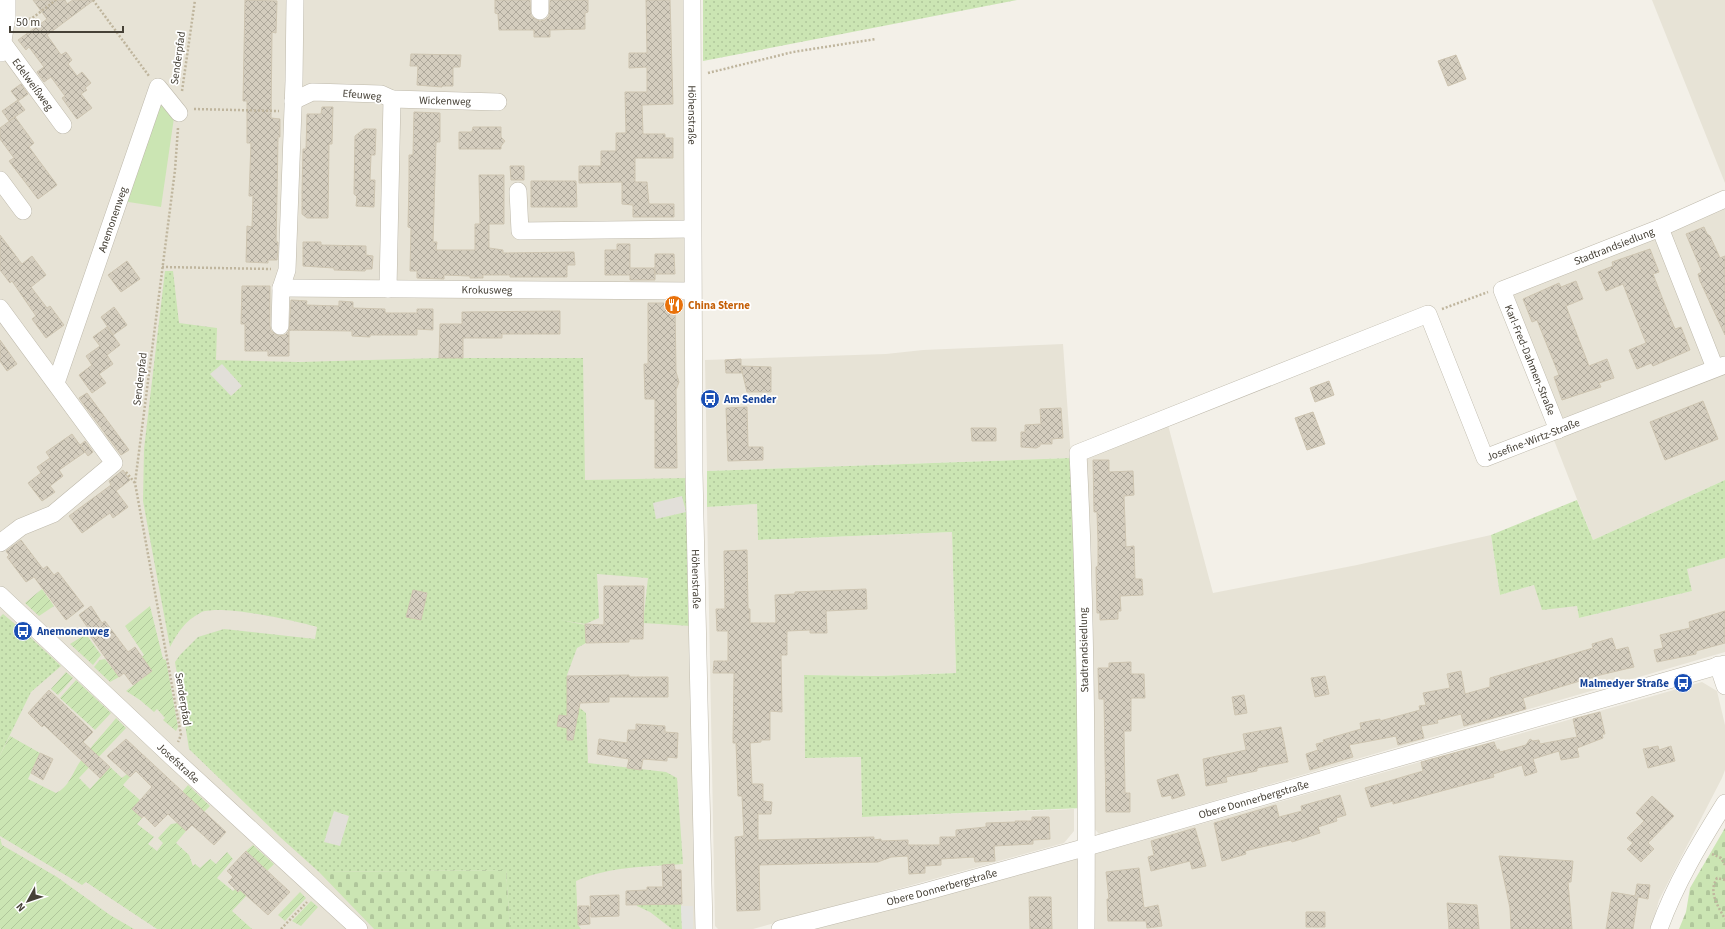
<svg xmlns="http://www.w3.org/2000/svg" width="1725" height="929" viewBox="0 0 1725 929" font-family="'Source Sans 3',sans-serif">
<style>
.residential{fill:#e7e3d6}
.industrial{fill:#e2dfd9}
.grass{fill:url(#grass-dots);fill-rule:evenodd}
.cemetery{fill:url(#cemetery-stones)}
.park{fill:#cbe5b3}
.garden{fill:url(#garden-furrows)}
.parking{fill:#e4e3df}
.building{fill:url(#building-cross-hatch);stroke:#cec5b1}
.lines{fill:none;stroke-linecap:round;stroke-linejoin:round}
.minor-casing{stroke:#beb9ab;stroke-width:18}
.path{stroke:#bfb59d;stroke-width:2.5;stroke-dasharray:2 2;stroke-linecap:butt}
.minor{stroke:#fff;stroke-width:17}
.labels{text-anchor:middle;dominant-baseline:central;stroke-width:3.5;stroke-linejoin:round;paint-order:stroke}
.street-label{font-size:11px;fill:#464137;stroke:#fff}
.food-label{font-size:11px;font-weight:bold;fill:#c56008;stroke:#fff;text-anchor:start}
.transit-label{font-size:11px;font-weight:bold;fill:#164399;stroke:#fff;text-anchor:start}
</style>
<defs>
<pattern id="grass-dots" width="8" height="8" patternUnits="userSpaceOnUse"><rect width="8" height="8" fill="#cbe5b3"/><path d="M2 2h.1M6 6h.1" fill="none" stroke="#b0c69b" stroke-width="1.8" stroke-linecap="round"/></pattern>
<pattern id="cemetery-stones" width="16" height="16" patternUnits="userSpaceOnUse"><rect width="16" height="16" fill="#cbe5b3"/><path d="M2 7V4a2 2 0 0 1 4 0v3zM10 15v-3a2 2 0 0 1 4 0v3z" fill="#b0c69b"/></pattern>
<pattern id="garden-furrows" width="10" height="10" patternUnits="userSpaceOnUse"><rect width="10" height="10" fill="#cbe5b3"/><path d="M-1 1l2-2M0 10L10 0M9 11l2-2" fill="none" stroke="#b0c69b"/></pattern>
<pattern id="building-cross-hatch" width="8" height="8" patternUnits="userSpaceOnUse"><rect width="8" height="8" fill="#d4cdbe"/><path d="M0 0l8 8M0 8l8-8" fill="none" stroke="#aea89b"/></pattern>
</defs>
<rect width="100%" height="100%" fill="#f3f0e8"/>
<!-- residential -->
<path class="residential" d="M0,0h684l11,929h-695z
M1652,0h73v183z
M1725,203v277l-132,60 -95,-243z
M1063,344l8,114 -364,13 -2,-111 181,-6 37,-4z
M1168,425l45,168 144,-28 134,-30 9,60 34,-10 43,21 2,12 113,-27 -6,-22 39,-11v94l-626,182 -7,-8 -8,-370z
M757,504l1,36 194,-8 4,141 -78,3 -74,-1 1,83 56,-1 1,60 212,-8v22l-10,12 -311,86h-35l-3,-3 -8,-419z
M1702,682l15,9 8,34v45l-3,8 -63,122 -8,29h-836l277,-74z"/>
<!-- industrial -->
<path class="industrial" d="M222,363l20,23 -12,10 -20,-22z
M682,496l4,16 -30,7 -4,-16z
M334,811l15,5 -9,30 -16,-4z"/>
<!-- grass -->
<path class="grass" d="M703,0h314l-314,61z
M165,271h8l6,52 38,5 -1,32 84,2 139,-4h144l2,122 103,-2 3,148 -48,-3 5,-45 -51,-4 2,44 -14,6 -25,-4 26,5v18l-9,5 -10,27v23l19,15 2,50 78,9 11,6 6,86c-37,3 -72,2 -107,17l2,44 3,4h-71l-4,-59 -187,2 -39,-35 -91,-88 -14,-87 5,-7 18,-18 26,-8 91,10 2,-12c-20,-6 -101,-24 -117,-14 -15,8 -22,19 -30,34l-27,-146 1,-52zM222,364l20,22 -11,10 -21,-22zM682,496l4,16 -30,7 -3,-16zM334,811l15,5 -9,30 -16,-4z
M1071,458l12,350 -221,9 -1,-60 -56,1 -1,-83 74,1 78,-3 -4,-141 -194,8 -1,-36 -50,3v-36z
M1725,480v78l-38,11 5,22 -113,27 -2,-12 -35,4 -8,-25 -34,10 -9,-60 86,-35 16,40z
M3,614l18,15 -2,3 8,8 3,-3 31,29 -30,26 -31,63v-138z
M681,904l1,25h-10l-22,-17 -13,-6v-1z"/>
<!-- cemetery -->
<path class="cemetery" d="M1725,828v101h-46l7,-17 4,-24z
M506,870l4,59h-136l-55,-57z"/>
<!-- park -->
<path class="park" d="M159,93l17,11 -15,103 -39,-6z"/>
<!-- garden -->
<path class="garden" d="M42,589l12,17 -15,10 -14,-13z
M150,606l13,53 3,1 12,67 -2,4 -13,-11 2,-2 -8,-9 -3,3 -14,-12 -14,-9 21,-16 -11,-14 8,-6 -19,-29z
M86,634l15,21 -8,10 -23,-21z
M105,659l14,18 -9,5 -16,-15 6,-7z
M66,672l7,6 -15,17 -7,-6z
M76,680l35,33 -16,17 -35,-32z
M116,718l10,10 -47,50 11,11 20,-22 12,11 5,-4 3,3 -7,8 17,15 -8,9 10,9 -5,6 17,13 -6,7 9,7 6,-8 -5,-5 13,-14 7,-1 8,8 -10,12 13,12 4,11 2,-2 5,4 10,-9 6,5 11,-12 6,7 -16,19 16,13 2,-2 3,3 4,-4 6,6 -16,17 20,18h-95l-71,-47 -4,3 -82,-49v-81l10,-19 30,17 -12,26 28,14c14,-6 17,-23 26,-34 10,-14 23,-27 34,-41z
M188,785l22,21 -6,6 -22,-20z
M0,838l2,7 55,32 53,38 24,14h-133l-1,-1z
M253,845l21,19 -7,7 -21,-20z
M300,892l6,6 -21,23 -7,-6z
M311,901l7,6 -17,19 -9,-5z"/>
<!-- parking -->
<path class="parking" d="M681,906h12v23h-11z"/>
<!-- building -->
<path class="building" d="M33,0h32l2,4 6,-4h21l-47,35 14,20 5,-3 6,8 -4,4 9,12 5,-4 9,11 -6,5 2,2 -6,4 11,14 -15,11 -15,-21 3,-2 -14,-19 -7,5 -7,-10 7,-5 -15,-20 -3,3 -8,-10 29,-21z
M245,0l32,1 -1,32 -4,-1 -1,86 9,1v18h-2l-1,59 -1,46h2v7l-1,11h-9v3l-22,-1 1,-36 5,1 1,-31h-4l2,-53h-4v-42h-4z
M495,0h35l1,16 4,3 5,2 5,-1 4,-4 1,-16h38v12l-3,1v16l-35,1v7h-16v-7h-35l-1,-16 -3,-1z
M646,0h24l3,104 -31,1 1,29h22v4h8v20h-38v24h12l2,22h25v13h-41v-12l-11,-1v-22l-43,1v-17h22v-15h15v-18h10l-1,-41h22v-25l-18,1v-15h18z
M411,54l50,1 -1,12h-7v19h-11v1l-25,-2 1,-19h-8z
M1456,55l10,24 -18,7 -10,-25z
M21,84l7,10 -10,7 7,9 -16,11 -7,-10 16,-11 -7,-9z
M322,107h11l-1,37h-3l-1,74h-21l-5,-4v-21l1,-44h3l1,-35h14z
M414,112l26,1v29h-4l-3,100h4l-1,8h39v-26h5l-1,-49h25v49h-15v24l14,2v3l71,-1 1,13h-8v12h-57v-2h-27v3h-13v-2l-26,-1v4l-27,-1v-7h-7l1,-43 -3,-1 1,-47v-25h4z
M15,117l19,26 -5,4 28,38 -19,14 -29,-38 5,-3 -14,-19v-11z
M473,127h28v10l4,4 -4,5v3h-42v-17h13z
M364,129h12l-1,26h-4l-1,25h5l-1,27 -18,-1 1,-9 -3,-3 1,-58z
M510,166h14v14h-13z
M531,181h45l1,26h-46z
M1704,227l3,7 3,2 10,22 5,-2v79l-25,-54 -2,-7 4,-2 -16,-38z
M0,235l22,29 10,-8 14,19 -15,12 16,21 3,-2 14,19 -18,13 -14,-19 4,-3 -24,-35 -2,2 -10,-13z
M303,242h18v3l45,1v9l7,1 -1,13h-6l-1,2 -31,-1v-2l-31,-2z
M617,244h13v24h25v-14h19l1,20h-20v-5v11h-25v-5h-25v-25h12z
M1650,249l9,23 -6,2 12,31 10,24 6,-2 9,23 -37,16 -2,-3 -14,6 -8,-19 17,-7 -13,-33 -10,-26 -17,7 -8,-19 15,-6 -1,-4z
M127,261l13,18 -19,13 -13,-17z
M1576,281l7,18 -17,7 23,60 18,-7 7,19 -15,5 2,4 -39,13 -8,-23 5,-2 -22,-55 -5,2 -9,-23 36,-16 2,4z
M242,286h28v40l1,5 8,5 6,-1 4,-4 2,-31 16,1 -1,4 33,1v-5l14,1v6l32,1v4h32v-4h16v21l-16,-1v6h-47v2l-18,-1v-5l-63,-1v26h-21v-5h-23v-27h-4z
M648,303h27l1,69 3,10 -3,8 1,78h-22v-69h-10l-1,-35h4z
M114,307l13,18 -14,10 -12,-18z
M560,311v23h-58v4h-39v20h-24l1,-34h22v-12z
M107,327l13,18 -13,10 6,9 -14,10 7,9 -14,10 -13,-18 13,-10 -6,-9 14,-10 -7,-9z
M0,340l17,24 -10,7 -7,-10z
M741,359v7l30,1v25h-24l-6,-25 1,6h-16l-1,-13z
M1329,381l5,14 -19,7 -5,-14z
M87,393l42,57 -8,5 -42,-57z
M1703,401l15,38 -53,21 -15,-38z
M747,407l1,40h15v13l-35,1 -2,-53z
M1061,408l2,30 -11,1v5h-12v2l-4,2 -15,-1v-15h4v-7l16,-1 -1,-15z
M1313,412l12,32 -18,6 -12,-32z
M971,428h25v13h-24z
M72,434l13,18 -26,18 4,6 -13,10 5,6 -13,9 -14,-18 13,-10 -4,-6 13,-9 -4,-6z
M85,441l8,11 -5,4 -8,-11z
M1093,460h16v12l24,-1 1,24 -10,1 2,51 8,-1 1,33h7l1,16 -23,1 1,15h-3v8l-18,1v-7h-3l-1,-46 2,-1v-25l-1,-29h-3z
M123,470l7,10 -14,11 12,16 -15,11 -3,-5 -28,20 -13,-17 42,-31 -2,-4z
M21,540l22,29 4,-3 7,9 4,-3 26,34 -18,14 -32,-43 -8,5 -19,-25 2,-2 -3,-4z
M747,550l1,59h2v14h26l-1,-28 20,-1v-2l71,-3 1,20 -41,2 1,22h-17v-3l-23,1v24h-6l1,57 -12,-1v29h-9v2l-11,1 2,41h11v17l9,1 -1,12h-13v26l116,-3v3l7,-1v2l27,-1v5h32v-8h16v-7l30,-3v-4l30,-1 -1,-1h17v-4h17l1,22 -17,1v4l-39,2 1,15 -20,1 -1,-5 -33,2v6l-16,1v7l-16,1 -1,-18 -17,1 -13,5 -119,3 1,45 -23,1 -2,-74 9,-1 -2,-40h-4l-2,-53h-3l1,-70h-21l1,-12h14v-30h-11l-1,-22h9l-1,-58z
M604,586h40l-1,53h-14v3l-43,1 -1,-19 19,1z
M413,590l14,3 -6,27 -15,-3z
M91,606l11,17 3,-2 23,31 7,-5 17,24 -19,14 -9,-12 -5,4 -31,-44 2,-2 -11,-16z
M1725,611v32l-29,8v3l-39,8 -3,-12 9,-2 -3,-13 30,-7 -1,-6z
M1612,638l4,12 12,-3 6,20 -34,8 -77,23 3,11 -62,17 -3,-12 -24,6 1,3 -17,3 3,12 -26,7 -2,-9 -47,9 4,12 -43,13 -4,-16 12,-4 -2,-6 8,-2 -1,-2 38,-11 -1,-6 20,-4v2l40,-11 -1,-4 7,-1 -3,-12 27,-5 -3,-14 14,-3 4,23 25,-7v-9l103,-30 -1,-4z
M1131,662v12h13l1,24h-14v33h-7l1,62h5v19h-24l-2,-113h-5l-1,-31h11v-5z
M629,675v2h39v20h-59v5l-29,1 -7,37h-6v-12l-10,-2 2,-11 8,1v-40z
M1325,676l4,18 -14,3 -4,-19z
M49,690l44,42 -10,10 27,25 -10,11 -56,-53 -2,2 -14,-14z
M1244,695l3,18 -12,2 -3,-18z
M1600,712l5,22h-3l1,4 -26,10 2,9 -18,3 -2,-9 -26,8 4,13 -12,4 -3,-11 -29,9 1,3 -101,27v-3l-22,6 -6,-19 58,-17 -2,-9 73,-20 3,8 2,-1 1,3 26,-7 4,-6 3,2 6,-1 1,4 37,-7 -4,-18z
M636,724l29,2v6l13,1 -1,25 -10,-1v4l-24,-2 -2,11 -14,-2 2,-9 -32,-5 2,-15 28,4 1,-13h8z
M1281,727l7,35 -31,6v3l-31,6 1,5 -21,4 -3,-27 43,-9 -3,-16z
M126,739l100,93 -12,13 -22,-20 -6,6 -18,-17 -13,13 -11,-11 -2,2 -10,-9 20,-22 -16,-16 -6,6 -23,-21z
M1658,746l1,4 12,-4 4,15 -27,7 -5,-19z
M40,753l13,6 -10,21 -12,-7z
M1178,774l7,21 -13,4 -1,-4 -9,2 -5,-17z
M1340,795l6,20 -10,3 1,3 -19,6 2,6 -28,9 -1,-2 -46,11 1,3 -24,7 -8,-38 62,-18 3,12 23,-6 -1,-5z
M1652,796l22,20 -26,27 6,6 -13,13 -14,-13 6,-6 -6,-5 17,-17 -8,-8z
M1195,828l11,38 -14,3 -2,-8 -39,10 -3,-14 6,-2 -3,-14z
M246,851l44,41 -22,23 -28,-25 -2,2 -10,-10 5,-5 -6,-6z
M1499,856l74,5 -2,21h-3l4,47h-61l-1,-21z
M674,864l1,6h6l1,34 -56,1v-14l21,-1v-3h16l-1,-22z
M1139,868l5,40 14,-3 4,21 -15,2 -1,-7h-38l-1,-22h2l-3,-27z
M1637,884l13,1 -2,14 -10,-2 -5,32h-27l6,-37 23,4z
M619,895v21l-28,1 -1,-21z
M1029,897h22l1,32h-22z
M1447,903l30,2 2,24h-30z
M578,906h11l1,18 -12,1z
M1306,912h19v15h-19z"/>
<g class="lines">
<defs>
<g id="minor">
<path d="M540,0v11"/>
<path id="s1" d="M692,0l2,472 10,457"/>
<path id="s2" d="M3,43l60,82"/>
<path d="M1,53l6,-37v-16"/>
<path id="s3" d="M392,99l106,3"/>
<path d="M293,101l19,-9 69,2 11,5 -4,190"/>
<path d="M0,180l23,31"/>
<path d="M518,191l2,40 172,-2"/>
<path d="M1660,228l55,140"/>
<path id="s4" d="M281,288l411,3"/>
<path d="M0,308l114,155 -61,51 -32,13 -21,16"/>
<path d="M280,326l1,-38 6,-18 7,-189 1,-81"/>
<path id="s5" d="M56,383l102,-296 21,26"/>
<path id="s6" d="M1558,430l-56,-140 158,-62 65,-29"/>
<path id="s7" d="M0,595l172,162 187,172"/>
<path d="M1718,665l7,21"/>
<path id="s8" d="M780,929l141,-36 166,-46 638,-183"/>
<path id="s9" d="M1086,929c1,-159 0,-318 -8,-476l350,-139 57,144 240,-93"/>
<path d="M1659,929c16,-45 41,-86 66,-126"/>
</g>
</defs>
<!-- minor casing -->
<use href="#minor" class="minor-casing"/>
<!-- path -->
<path class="path" d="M93,0l56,76
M21,18l10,1 25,-19
M708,73l85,-21 83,-13
M182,91l13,-91
M194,109l85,2
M178,128l-3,42 -40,313 46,252 -3,7
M162,267l109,2
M1442,309l46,-17
M126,472l9,11
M1712,854l9,4 4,7
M1725,880l-8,-2c-9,14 1,28 8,41
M281,929l26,-27"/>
<!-- minor -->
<use href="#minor" class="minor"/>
</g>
<!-- icons -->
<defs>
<symbol id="restaurant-disc" viewBox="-11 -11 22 22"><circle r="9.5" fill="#e8710a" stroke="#fff"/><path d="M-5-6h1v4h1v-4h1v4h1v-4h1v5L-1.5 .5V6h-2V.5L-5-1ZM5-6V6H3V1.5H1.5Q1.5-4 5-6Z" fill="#fff"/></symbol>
<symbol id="bus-disc" viewBox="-11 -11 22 22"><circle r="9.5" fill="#1a4fb4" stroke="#fff"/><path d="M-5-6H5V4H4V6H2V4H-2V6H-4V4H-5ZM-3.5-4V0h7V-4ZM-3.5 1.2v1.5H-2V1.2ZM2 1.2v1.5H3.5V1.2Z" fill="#fff"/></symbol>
</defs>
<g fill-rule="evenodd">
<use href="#restaurant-disc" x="663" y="294" width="22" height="22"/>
<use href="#bus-disc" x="699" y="388" width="22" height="22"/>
<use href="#bus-disc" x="12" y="620" width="22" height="22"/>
<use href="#bus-disc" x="1672" y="672" width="22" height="22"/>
</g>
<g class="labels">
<!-- street labels -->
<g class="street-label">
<text transform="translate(178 58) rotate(-82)">Senderpfad</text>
<text stroke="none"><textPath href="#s2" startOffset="51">Edelweißweg</textPath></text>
<text transform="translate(362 95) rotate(5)">Efeuweg</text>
<text stroke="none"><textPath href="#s3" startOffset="53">Wickenweg</textPath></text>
<text stroke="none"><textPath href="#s1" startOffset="115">Höhenstraße</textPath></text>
<text stroke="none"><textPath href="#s5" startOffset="173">Anemonenweg</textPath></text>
<text stroke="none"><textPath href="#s6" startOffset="271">Stadtrandsiedlung</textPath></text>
<text stroke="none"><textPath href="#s4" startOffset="206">Krokusweg</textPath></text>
<text transform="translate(1530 360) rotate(68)">Karl-Fred-Dahmen-Straße</text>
<text transform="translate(140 379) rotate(-83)">Senderpfad</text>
<text stroke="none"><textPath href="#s9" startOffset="1059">Josefine-Wirtz-Straße</textPath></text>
<text stroke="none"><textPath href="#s1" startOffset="579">Höhenstraße</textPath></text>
<text transform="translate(1084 650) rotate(-91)">Stadtrandsiedlung</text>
<text transform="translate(183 699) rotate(81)">Senderpfad</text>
<text stroke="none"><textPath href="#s7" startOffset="245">Josefstraße</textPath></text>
<text stroke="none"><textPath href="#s8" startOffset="491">Obere Donnerbergstraße</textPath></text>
<text stroke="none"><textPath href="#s8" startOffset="167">Obere Donnerbergstraße</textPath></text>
</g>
<!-- food labels -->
<g class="food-label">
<text x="688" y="305">China Sterne</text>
</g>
<!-- transit labels -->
<g class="transit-label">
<text x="724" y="399">Am Sender</text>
<text x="37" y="631">Anemonenweg</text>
<text x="1669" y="683" text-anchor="end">Malmedyer Straße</text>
</g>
</g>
<!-- north arrow -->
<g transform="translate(28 901) rotate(230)" stroke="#ffffff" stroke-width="3" paint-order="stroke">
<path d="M0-3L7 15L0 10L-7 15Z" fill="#464137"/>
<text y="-6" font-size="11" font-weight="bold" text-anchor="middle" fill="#464137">N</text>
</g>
<!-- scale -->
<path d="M10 26v6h113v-6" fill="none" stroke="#464137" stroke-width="2"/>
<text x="16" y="26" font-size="12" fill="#464137" stroke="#ffffff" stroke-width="3" paint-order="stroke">50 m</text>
</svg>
